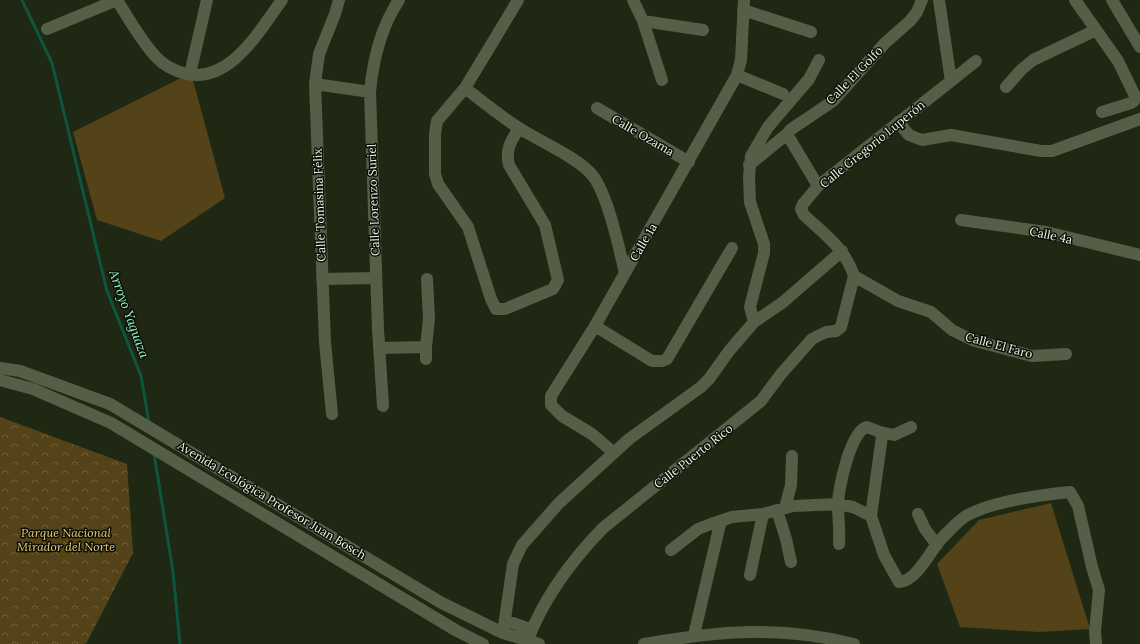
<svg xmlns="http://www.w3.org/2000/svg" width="1140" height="644" viewBox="0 0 1140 644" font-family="Lora,serif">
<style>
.grass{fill:#544318}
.forest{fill:url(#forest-crowns)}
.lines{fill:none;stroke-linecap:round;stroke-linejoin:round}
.stream{stroke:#0e553f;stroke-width:3}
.minor{stroke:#555f48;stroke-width:12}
.labels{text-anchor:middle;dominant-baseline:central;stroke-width:3;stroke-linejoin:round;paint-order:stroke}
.street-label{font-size:12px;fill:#eef4e6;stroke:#0b0f06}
.park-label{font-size:12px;font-style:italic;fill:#ecca79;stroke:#0b0f06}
.water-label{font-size:13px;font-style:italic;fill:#94f4ce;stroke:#0b0f06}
</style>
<defs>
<pattern id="forest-crowns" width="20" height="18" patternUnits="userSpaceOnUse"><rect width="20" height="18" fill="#544318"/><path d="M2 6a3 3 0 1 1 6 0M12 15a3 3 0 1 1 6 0" fill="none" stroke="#6d5f3a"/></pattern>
</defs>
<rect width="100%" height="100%" fill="#1f2813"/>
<!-- grass -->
<path class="grass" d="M191,73l34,125 -64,43 -64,-21 -24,-88z
M1051,503l39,126 -51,3 -79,-5 -23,-63 42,-44z"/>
<!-- forest -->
<path class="forest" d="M0,417l127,47 6,89 -46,89 -3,2h-84z"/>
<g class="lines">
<!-- stream -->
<path class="stream" d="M22,0l30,63 55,228 34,85 8,47
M154,453l19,119 7,72"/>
<!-- minor -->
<path class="minor" d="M117,0c12,19 24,41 40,58 7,7 16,12 26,15 46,13 76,-42 99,-73
M518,0l-53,88 -28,33 -2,13v40l3,10 30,43 23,72 5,10h9l48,-20 5,-9 -13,-55 -36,-60c-4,-15 2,-24 10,-37
M633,0l10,21 19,59
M1075,0l43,61 17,35 -1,5 -3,2 -29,9
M1112,0l28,47
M743,10l68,22
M643,21l60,9
M47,29l70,-29
M190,74l17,-74
M737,75l46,19
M951,81l25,-20
M315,84l55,8
M1006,87l15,-17 12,-10 63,-30
M465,88c18,14 35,28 54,40 20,13 60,30 74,48 15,20 26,72 32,97
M597,108l92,54
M898,122l11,13 13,5 29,-5 90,16h11l88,-32
M749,165l38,-31
M818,186l-31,-52 3,-4 43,-29 52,-58 25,-22 7,-9 5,-12
M961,220l85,12 94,23
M854,276c-9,-28 -30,-42 -50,-61l-3,-6 2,-5 15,-18 133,-105 -12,-81
M854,276l44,25 33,11 21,18 20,10 60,16 34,-2
M322,279l54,-1
M754,322l-4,-15 14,-54v-9l-14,-42 -1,-25 2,-21 17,-29 41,-48 10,-19
M595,326l57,35h10l5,-2 65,-111
M380,348l46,-1 3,-29 -2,-39
M426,359v-12
M0,368l20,3 90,33 330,198 63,31 36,11
M0,380l33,9 78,34 346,208 26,13
M383,406l-5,-77 -8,-237c3,-32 11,-65 29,-92
M332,414l-7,-72 -10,-258 4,-30 16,-40 4,-14
M880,432l14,3 17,-8
M614,453l-22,-19 -30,-18 -11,-11v-9l44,-70 142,-251 4,-15 3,-60
M785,508l6,-23 1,-29
M777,510l9,29 5,23
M918,514l7,15 12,16
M839,544c1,-13 -1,-26 -1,-40 0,-15 13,-74 29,-77l13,5 2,4 -11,80
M671,550l27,-21 13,-5 21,-7 31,-3 30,-8 45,-2 15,3 18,9 13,39 15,27c19,-1 32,-34 44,-45 7,-7 15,-16 23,-21 26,-15 74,-21 104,-24l8,14 14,61 7,23 -4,41 1,13
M750,575l13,-61
M505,620l27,10
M503,633l10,-69 9,-19 37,-42 70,-64 72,-52 8,-8 20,-28 25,-29 28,-19 60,-52
M694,635l26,-111 3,-4
M527,642c16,-43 44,-81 76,-114l158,-127 20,-27 31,-35 14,-7 10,-1 5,-4 13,-51
M644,644c74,-13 136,-19 210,0"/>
</g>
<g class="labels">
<!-- street labels -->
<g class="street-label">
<text transform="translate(854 75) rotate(-46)">Calle El Golfo</text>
<text transform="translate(643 135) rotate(30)">Calle Ozama</text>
<text transform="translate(872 144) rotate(-39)">Calle Gregorio Luperón</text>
<text transform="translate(373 200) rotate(-92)">Calle Lorenzo Suriel</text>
<text transform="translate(319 205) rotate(-92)">Calle Tomasina Félix</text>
<text transform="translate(1051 235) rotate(12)">Calle 4a</text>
<text transform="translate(643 242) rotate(-60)">Calle 1a</text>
<text transform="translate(999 345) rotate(15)">Calle El Faro</text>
<text transform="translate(693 456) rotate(-38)">Calle Puerto Rico</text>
<text transform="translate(272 500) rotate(31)">Avenida Ecológica Profesor Juan Bosch</text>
</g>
<!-- park labels -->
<g class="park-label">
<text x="66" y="532">Parque Nacional<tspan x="66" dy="14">Mirador del Norte</tspan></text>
</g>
<!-- water labels -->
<g class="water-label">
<text transform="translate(129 314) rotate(70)">Arroyo Yaguaza</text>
</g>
</g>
</svg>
